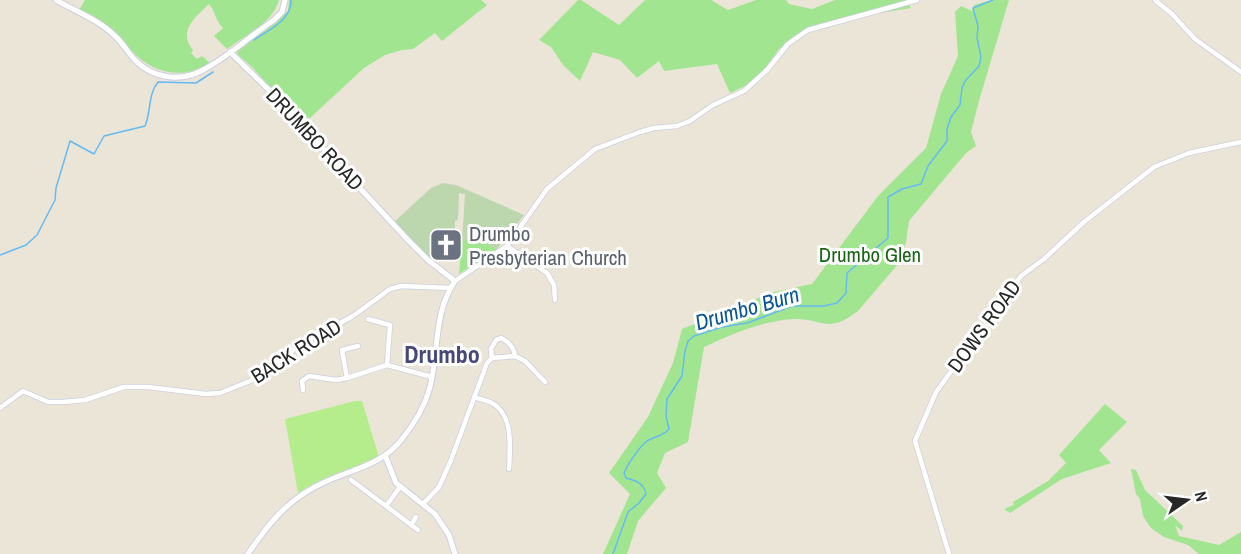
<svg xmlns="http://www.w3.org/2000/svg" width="1241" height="554" viewBox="0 0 1241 554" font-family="'Archivo Narrow',sans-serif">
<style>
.green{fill:#a2e591}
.cemetery{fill:#bcd6ae}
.pitch{fill:#b6ed8c}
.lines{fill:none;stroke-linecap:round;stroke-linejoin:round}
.stream{stroke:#64baf3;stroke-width:1.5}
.minor-casing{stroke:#cdcee2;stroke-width:6}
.tertiary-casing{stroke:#cdcee2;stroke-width:7}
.minor{stroke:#fff;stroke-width:4.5}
.tertiary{stroke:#fff;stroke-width:5}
.labels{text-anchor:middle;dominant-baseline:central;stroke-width:6;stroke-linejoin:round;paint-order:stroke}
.street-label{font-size:21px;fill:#272727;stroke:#fff}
.worship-label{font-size:21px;fill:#5b616d;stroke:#fff;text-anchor:start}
.park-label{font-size:21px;fill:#1b6616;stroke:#fff}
.water-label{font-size:22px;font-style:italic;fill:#07549b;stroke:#fff}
.quarter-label{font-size:24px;font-weight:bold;fill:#464879;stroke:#fff}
</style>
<rect width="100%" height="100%" fill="#ebe5d8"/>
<!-- green -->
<path class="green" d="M85,0h194c-6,23 -34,35 -52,49l-13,-13 9,-8c-9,-9 -7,-16 -14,-24 -13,13 -32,27 -16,46l-2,3 6,6 5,-3 8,7c-27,18 -59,10 -79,-13 -6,-6 -9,-13 -16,-18 -10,-9 -23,-15 -36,-22z
M289,0h192l6,5 -45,36 -7,-8 -22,16 -11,1 -17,5 -21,13 -54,50 -8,4 -50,-55 -14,-12 -1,-3 51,-41z
M578,0h3l38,25 26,-25h66l17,10 28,-10h30l3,4 23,5 23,-9h70l6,8c-37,6 -79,12 -113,30l-4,-2 -16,14 -12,19 -19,16 -17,8 -13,-29 -53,7 -5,-10 -22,17 -17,-18 -27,-8 -13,29 -17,-16 -12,-18 -12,-7z
M991,0h18l-30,101 -8,31 5,14 -10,7 -57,68 -3,21 -7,21 -41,48c-31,24 -35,7 -65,8 -32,2 -60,15 -89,28l-16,95 -23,11 -8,20 9,15 -28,33 -11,33h-24l27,-60 -21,-21 39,-56 25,-54 9,-34 91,-37 39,-8 66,-88 48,-48 15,-54 17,-38 -3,-44 6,-6 11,5 2,-6z
M475,238l22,11 -38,25 3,-33z
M1105,404l22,18 -28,28 12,13 -49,16 -52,34 -6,-4 10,-4 -1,-3 35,-21 18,-18 -7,-8z
M1131,469l5,1 9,20 38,36 -1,5 -7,-6 4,11 40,9 22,-13v22h-42l-11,-9 -24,-8 -13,-9 -8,-12 -3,-17 -4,-5z"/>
<!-- cemetery -->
<path class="cemetery" d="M443,183l13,2 68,30 -27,34 -22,-11 -13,3 3,-47 -6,-1 -1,27 -3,1v12l-18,1 -2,30 -41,-42 37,-34z"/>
<!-- pitch -->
<path class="pitch" d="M355,401h7l17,56c-26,14 -54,21 -81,36l-13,-74z"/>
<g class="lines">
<!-- stream -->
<path class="stream" d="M254,40c14,-10 38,-20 37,-40
M0,255l26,-10 11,-10 18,-35 1,-12 14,-47 24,13 10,-18 41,-10c6,-14 3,-32 13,-44l38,1 17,-11
M613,554l15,-42 11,-9 7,-9c-2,-11 -10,-13 -20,-16l-2,-5c3,-8 16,-27 23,-32 8,-5 15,-4 22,-12l-3,-13 1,-17 15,-23 3,-25 3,-10 6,-5 28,-9 25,-4 45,-17h32l13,-3 9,-10 1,-20 41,-35v-41l14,-8 19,-5 7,-18 19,-25v-12l4,-12 9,-12 2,-17 3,-7 14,-15 2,-9 -4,-19 1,-12 -5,-18 20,-8"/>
<defs>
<path id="minor" d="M1155,0l17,14 23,25 46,33
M507,246l40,27 7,12 1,15
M455,281l52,-35 40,-57 48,-40 45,-17 14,-4 23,-2 13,-5 23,-16 31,-14 23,-21 21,-26 20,-14 109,-30
M368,319l22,6 -3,40
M492,358l23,-2
M347,378l-5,-28 16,-4
M303,390l-1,-9 7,-5 27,4 11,-2 40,-13 45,12
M474,397c5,2 12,3 18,6 22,12 18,45 17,66
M0,408l23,-17 25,11h15l22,-2 39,-13h24l58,7 14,-1 45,-18 34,-30 54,-29 37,-27 11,-3 50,2
M351,480l35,26
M400,487l-14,19 32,24
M423,504l16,-17 12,-27 36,-97 5,-5 -1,-9 5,-9 5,-2c8,4 13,9 14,18l10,5 20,21
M411,525l5,-8
M949,554l-34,-113 21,-49 85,-116 23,-17 40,-37 70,-55 35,-14 52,-11"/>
<path id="tertiary" d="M56,0c19,11 43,20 59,36 8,7 13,17 20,24 18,19 46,22 68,10 25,-13 47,-34 71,-50l8,-8 3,-12
M230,52l38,37 139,150 21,21 27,21c-22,32 -16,71 -25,106 -5,19 -16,37 -28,52 -19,25 -48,30 -75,42 -37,16 -57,40 -79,73
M385,455l11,28 39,31 14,21 6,19"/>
</defs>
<!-- minor casing -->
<use href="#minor" class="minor-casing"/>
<!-- tertiary casing -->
<use href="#tertiary" class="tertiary-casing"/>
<!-- minor -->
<use href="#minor" class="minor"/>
<!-- tertiary -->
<use href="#tertiary" class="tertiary"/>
</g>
<!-- icons -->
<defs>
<symbol id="church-square" viewBox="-11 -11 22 22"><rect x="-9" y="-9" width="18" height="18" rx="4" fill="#6b7280" stroke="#fff"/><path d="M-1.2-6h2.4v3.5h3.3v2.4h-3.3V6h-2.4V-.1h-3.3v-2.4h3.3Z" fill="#fff"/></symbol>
</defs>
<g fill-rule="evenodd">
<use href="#church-square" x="427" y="226" width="38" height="38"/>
</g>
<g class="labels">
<!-- street labels -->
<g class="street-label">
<text transform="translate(315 139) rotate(47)">DRUMBO ROAD</text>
<text transform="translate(984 326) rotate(-54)">DOWS ROAD</text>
<text transform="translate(296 351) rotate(-32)">BACK ROAD</text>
</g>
<!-- worship labels -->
<g class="worship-label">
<text x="469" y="233">Drumbo<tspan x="469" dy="24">Presbyterian Church</tspan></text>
</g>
<!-- park labels -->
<g class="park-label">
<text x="870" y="254">Drumbo Glen</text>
</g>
<!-- water labels -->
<g class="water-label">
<text transform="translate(747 308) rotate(-16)">Drumbo Burn</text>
</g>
<!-- quarter labels -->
<g class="quarter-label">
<text x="442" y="354">Drumbo</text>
</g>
</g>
<!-- north arrow -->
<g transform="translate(1187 500) rotate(76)" stroke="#ffffff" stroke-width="4.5" paint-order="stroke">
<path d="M0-4.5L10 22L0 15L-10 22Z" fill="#272727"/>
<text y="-9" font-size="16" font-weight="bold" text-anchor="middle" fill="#272727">N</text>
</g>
</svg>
